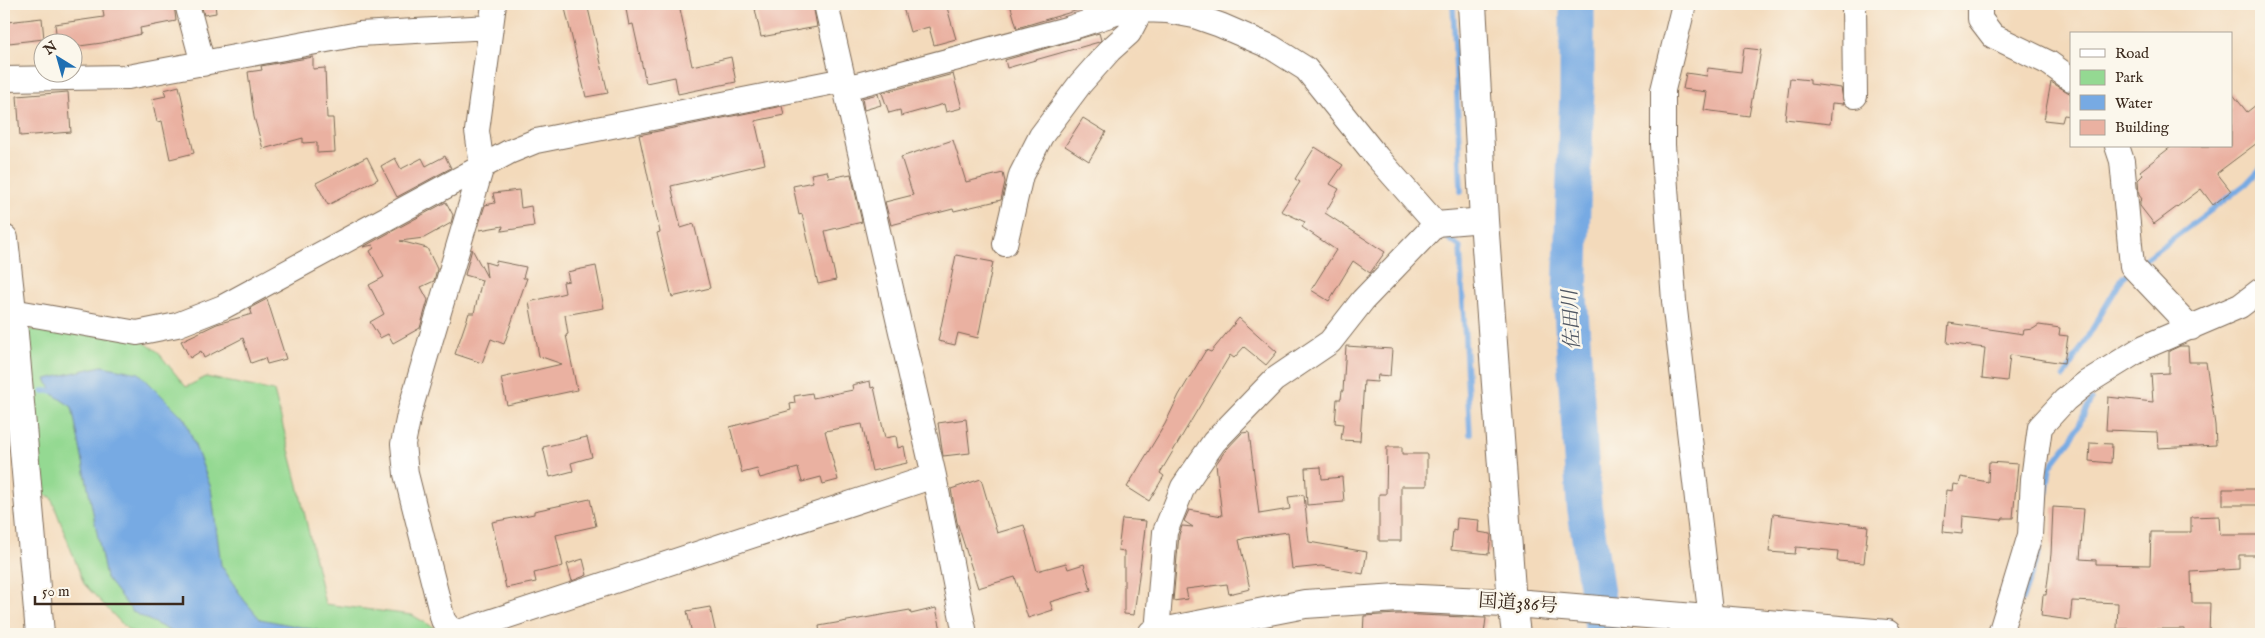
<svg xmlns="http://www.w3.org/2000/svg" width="2265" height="638" viewBox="0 0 2265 638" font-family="'IM FELL English','Noto Serif JP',serif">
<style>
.green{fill:#94d992;stroke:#688258}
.water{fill:#77aae3;stroke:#596a80}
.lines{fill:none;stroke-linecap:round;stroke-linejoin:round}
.stream{stroke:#77aae3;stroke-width:5.5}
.river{stroke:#77aae3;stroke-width:35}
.building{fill:#eab1a1}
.street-casing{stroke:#7b6855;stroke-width:26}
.secondary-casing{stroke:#7b6855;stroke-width:30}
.highway-casing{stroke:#7b6855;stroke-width:30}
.street{stroke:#fff;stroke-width:24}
.secondary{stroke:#fff;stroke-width:28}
.highway{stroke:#fff;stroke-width:28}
.labels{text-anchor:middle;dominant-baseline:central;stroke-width:5;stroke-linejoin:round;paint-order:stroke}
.street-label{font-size:19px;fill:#3b2a1e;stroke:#fbf7ec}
.water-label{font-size:20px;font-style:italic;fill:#505763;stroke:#fbf7ec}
</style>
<rect width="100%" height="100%" fill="#fbf7ec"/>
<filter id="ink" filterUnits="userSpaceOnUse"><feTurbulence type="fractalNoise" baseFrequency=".02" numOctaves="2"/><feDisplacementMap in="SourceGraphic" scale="10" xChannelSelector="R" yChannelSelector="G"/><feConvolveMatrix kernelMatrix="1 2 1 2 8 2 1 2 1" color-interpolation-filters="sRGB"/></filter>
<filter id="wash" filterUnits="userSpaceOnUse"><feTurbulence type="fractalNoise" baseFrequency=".0096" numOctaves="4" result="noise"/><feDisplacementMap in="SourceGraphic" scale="20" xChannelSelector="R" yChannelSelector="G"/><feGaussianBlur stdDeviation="1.12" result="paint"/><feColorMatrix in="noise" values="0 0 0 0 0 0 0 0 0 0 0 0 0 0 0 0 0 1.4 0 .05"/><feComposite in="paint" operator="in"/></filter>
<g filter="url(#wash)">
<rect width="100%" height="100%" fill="#f3dabb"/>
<!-- green -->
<path class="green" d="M23,329l116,10 18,12 29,36 20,-10 68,14 24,94 27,119 87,11 33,19h-309l-8,-4 -44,-46 -33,-87 -18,-6z"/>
<!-- water -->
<path class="water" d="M102,366l37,7 46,46 26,69 10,77 23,35 16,19 76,15h-160l-43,-22 -27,-34 -34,-171 -18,-12 -8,-16z"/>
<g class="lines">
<!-- stream -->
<path class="stream" d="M1453,4l8,188
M1440,232l20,15 10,187
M2139,264l107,-80 15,-16
M2064,377l59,-100 7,-5
M43,391h15
M2042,528l8,-61 23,-30 18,-37
M2022,600l17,-48 2,-15"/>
<!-- river -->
<path class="river" d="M1577,4v85l-7,207 14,208 19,130"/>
</g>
<g id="blocks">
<!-- building -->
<path class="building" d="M102,4h72l2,17 -36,7 1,6 -39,9 -30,4v-5h-15l-2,-18 49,-7z
M201,4h14l1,9 -12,2z
M564,4h23l21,89 -22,4z
M625,4h54l13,62 39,-9 5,25 -58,12 -3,-17 -29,6 -13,-59 -4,1z
M754,4h59l4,23 -56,10z
M902,4h44l10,35 -22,6 -5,-18 -19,5z
M1010,4h81l1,2 -75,22z
M42,18l2,21 -35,4 -2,-21z
M1099,33l2,7 -2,2 -92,26 -2,-8z
M1744,48l17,2 -12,66 -45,-6 3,-18 -24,-3 3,-16 21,3 1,-8 33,4z
M313,57v12l12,-1 2,50h6l2,34 -18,1v-11l-14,1v-5l-40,11 -9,-32 -6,-45 14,-2 -1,-4z
M953,74l9,34 -16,4 -2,-8 -43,12 -1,-6 -11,3 -7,-20z
M1790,78l20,2v4l31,4 3,16 -12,-1 -2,21 -45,-5z
M2051,82l20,12v22l-7,-1 -2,7 -18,-2z
M179,86l15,67 -24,6 -8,-38 -5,1 -5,-23 14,-3 -2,-6z
M68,92l3,40 -51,4 -3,-40z
M2231,92l16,20 14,-11v39l-44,33 14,18 -18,14 -12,-16 -47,35 -14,-18v-5l2,-2 -3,-4 -1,-15 5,-5 -3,-4 32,-25h59z
M878,94l3,11 -17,5 -2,-12z
M782,106l2,9 -29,6 10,43 -94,22 10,42 13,-4 16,64 -38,9 -15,-64 3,-1 -21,-97z
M1083,118l23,14 -17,29 -24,-15z
M953,140l13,42 37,-9 2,9 -4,18 -47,11 -1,-2 -62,16 -6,-23 28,-7 -12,-38z
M1315,147l28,18 -13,19 9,5 -14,24 60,39 -15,21 -17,-12 -24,40 -18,-11 25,-40 -34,-23 3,-5 -24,-11 19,-29 -5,-3z
M445,156l6,12 -54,29 -16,-31 14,-8 6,11 21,-11 4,8z
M367,157l11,22 -50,26 -12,-22z
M827,171l2,7 22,-4 11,48 -37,9 11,49 -18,4 -16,-70 -3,1 -6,-29 20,-4 -2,-8z
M519,190l2,18 10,-2 3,20 -32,5 1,-5 -23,4 -1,-6 6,-19 10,-2 -2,-10z
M446,202l7,13 -2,8 -27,15 -24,3 27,7 10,21 -3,12 -13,6 7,13 -8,28 -27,15 -5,-9 -8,4 -10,-16 14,-8 -15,-29 15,-8 -14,-26 4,-3 -1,-3 -10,2z
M472,249l15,28 -2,-15 10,3 1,-4 30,6 -3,11h4l-23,66 -13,-5 -9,24 -27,-9 14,-41h5l8,-33 -17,-5z
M956,255l37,7 -15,76 -20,-5 -3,12 -17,-4z
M596,266l8,42 -39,7 3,19 -2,1 11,55 -70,15 -6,-27 61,-14 -23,-8 -10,-54 36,-9 -2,-11 6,-1 -2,-9z
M267,299l19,60 -19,5 -2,-6 -14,5 -8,-25 -39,20 -3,-7 -11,7 -9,-17 36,-17 35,-10 -2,-6z
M1239,318l38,34 -11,13 -22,-18 -10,11 -4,-3 -70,118 4,3 -15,25 -22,-14 38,-63 14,-29 27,-45 5,2z
M1949,323l74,11 1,-4 9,-1 6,-4 21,3 -1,7 9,1 -4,27 -54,-8 -3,26 -25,-3 3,-30 -38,-5z
M1346,346l46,3 -2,27 -12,-1 -1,7 -13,-1 -4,60 -19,-1 2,-16 -8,-1 2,-24h4l1,-8h1z
M2180,346h8l1,16h17l9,63 1,20 -58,3 -1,-16 -51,-2 2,-33 45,5 -2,-28 18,-1v-22z
M870,381l1,7 3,-1 11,51 11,-2 2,12 6,-2 3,17 -35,8 -10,-47 -37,7 13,49 -15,4 -2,-7 -19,5 -4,-14 -38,10 -3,-9 -15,4 -12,-46 61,-17 -1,-6 5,-1 -1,-7 18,-3 1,5 40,-8 -1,-5z
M966,419l4,34 -27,3 -5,-33z
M1249,432l10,82 31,-5 -2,-12 16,-2 5,47 58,10 -4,22 -42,-8 -29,3 -4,-37 -43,6 -6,2 11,49 -21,5 -2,-10 -41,5 2,10 -15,2 6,-66 3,-9 11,1 -9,-6 5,-11 33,6 -6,-52 9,-13 17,-18z
M587,437l5,20 -21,6 2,8 -23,6 -7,-30z
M2090,443l22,1 -1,19 -22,-2z
M1387,447h15v7h25v32h-26v55h-22v-47h7z
M1989,462l29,2 -5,54h-10l-1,2 -39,-4 -1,18 -19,-2 4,-42 6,1 1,-7 5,1 2,-8 27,5z
M1321,467l1,12 20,-2 2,25 -37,3 -2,-37z
M981,479l16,54 27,-8 13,46 29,-8 2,6 16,-5 7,26 -41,12 3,8 -25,8 -13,-41 -37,11 -21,-66 -6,-33z
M2223,489h38v16h-38z
M590,499l6,27 -40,9 7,31 -29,7 2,9 -30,6 -14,-66 42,-8v-3z
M2053,507l31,2 -4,50 16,1v4l54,1 1,-33h40v-15l28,-1 1,19h41v20h-22v14l-48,3 1,31h18l-1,31h-24v-5h-68l1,-26 -46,-2 -2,19 -29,-4 2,-21h3l5,-41z
M1773,514l95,12 -4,37 -27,-2 1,-10 -42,-4 -1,7 -26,-2z
M1457,518l22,2 -1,12 13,2 -2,20 -38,-4 2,-20 3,1z
M1122,519l24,2 -12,94 -10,-1v-63l-6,-1z
M583,559l4,16 -15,6 -5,-17z
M710,607l6,27h-24l-5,-23z
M936,608l6,26h-122l-1,-8 91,-16 1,4z
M1398,614l88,4 -2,16h-121l1,-18z"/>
</g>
</g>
<g filter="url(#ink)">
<use href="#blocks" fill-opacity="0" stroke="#7b6855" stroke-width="1"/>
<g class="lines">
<defs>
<path id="street" d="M187,4l16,60
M494,4l-17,127 5,35 -72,244 -7,34 3,30 37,146 6,8 10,4 475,-156
M826,4l108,472 31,158
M1684,4l-21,86v55l11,156 37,319
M1854,4l1,92
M1980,4v15l13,17 56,27 22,16
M4,79l124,-2 231,-43 132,-7
M846,88l224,-60 46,-15 25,-3 26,1 27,5 26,9 51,22 35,22 71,88 59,67
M2117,146l5,15 10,105 59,62
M1005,244l16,-69 20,-39 39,-52 30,-34 19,-17 12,-23
M12,311l125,22 40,-8 46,-18 286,-155 27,-11 308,-61
M1157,633l8,-101 18,-45 31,-45 60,-62 56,-38 33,-42 73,-76 48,-4
M2000,634l30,-99 3,-56 7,-52 25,-27 21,-17 58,-36 96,-41 21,-16"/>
<path id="secondary" d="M1472,4l12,216 28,383 4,31"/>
<path id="highway" d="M4,239l8,72 28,323
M1152,634l153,-30 93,-6 129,6 360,30"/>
</defs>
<!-- street casing -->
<use href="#street" class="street-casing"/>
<!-- secondary casing -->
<use href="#secondary" class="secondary-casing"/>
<!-- highway casing -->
<use href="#highway" class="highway-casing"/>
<!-- street -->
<use href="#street" class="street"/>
<!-- secondary -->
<use href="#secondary" class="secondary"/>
<!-- highway -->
<use href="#highway" class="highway"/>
</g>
</g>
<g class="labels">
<!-- street labels -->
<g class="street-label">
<text transform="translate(1518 604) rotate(4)">国道386号</text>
</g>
<!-- water labels -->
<g class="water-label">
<text transform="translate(1572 320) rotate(-93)">佐田川</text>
</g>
</g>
<!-- margin -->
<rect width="2265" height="638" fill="none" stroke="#fbf7ec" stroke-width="20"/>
<!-- legend -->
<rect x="2070" y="32" width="162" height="115" fill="#fbf7ec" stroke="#aea59a"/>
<rect x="2080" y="49" width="25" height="8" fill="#ffffff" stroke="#aea59a"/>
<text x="2115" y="58" font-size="15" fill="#3b2a1e">Road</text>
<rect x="2080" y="70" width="25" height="15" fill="#94d992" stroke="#aea59a"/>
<text x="2115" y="82" font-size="15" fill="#3b2a1e">Park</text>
<rect x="2080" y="95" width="25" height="15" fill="#77aae3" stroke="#aea59a"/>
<text x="2115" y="108" font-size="15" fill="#3b2a1e">Water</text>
<rect x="2080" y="120" width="25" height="15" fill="#eab1a1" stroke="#aea59a"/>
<text x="2115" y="132" font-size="15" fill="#3b2a1e">Building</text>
<!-- north arrow -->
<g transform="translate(58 58) rotate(323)"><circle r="24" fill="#fbf7ec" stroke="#aea59a"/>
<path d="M0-4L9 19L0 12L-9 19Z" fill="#1f6fb2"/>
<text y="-8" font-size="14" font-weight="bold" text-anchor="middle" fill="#3b2a1e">N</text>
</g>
<!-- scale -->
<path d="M35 596v8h148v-8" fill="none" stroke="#3b2a1e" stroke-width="2.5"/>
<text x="42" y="596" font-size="15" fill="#3b2a1e" stroke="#fbf7ec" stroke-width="4" paint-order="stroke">50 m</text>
</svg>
